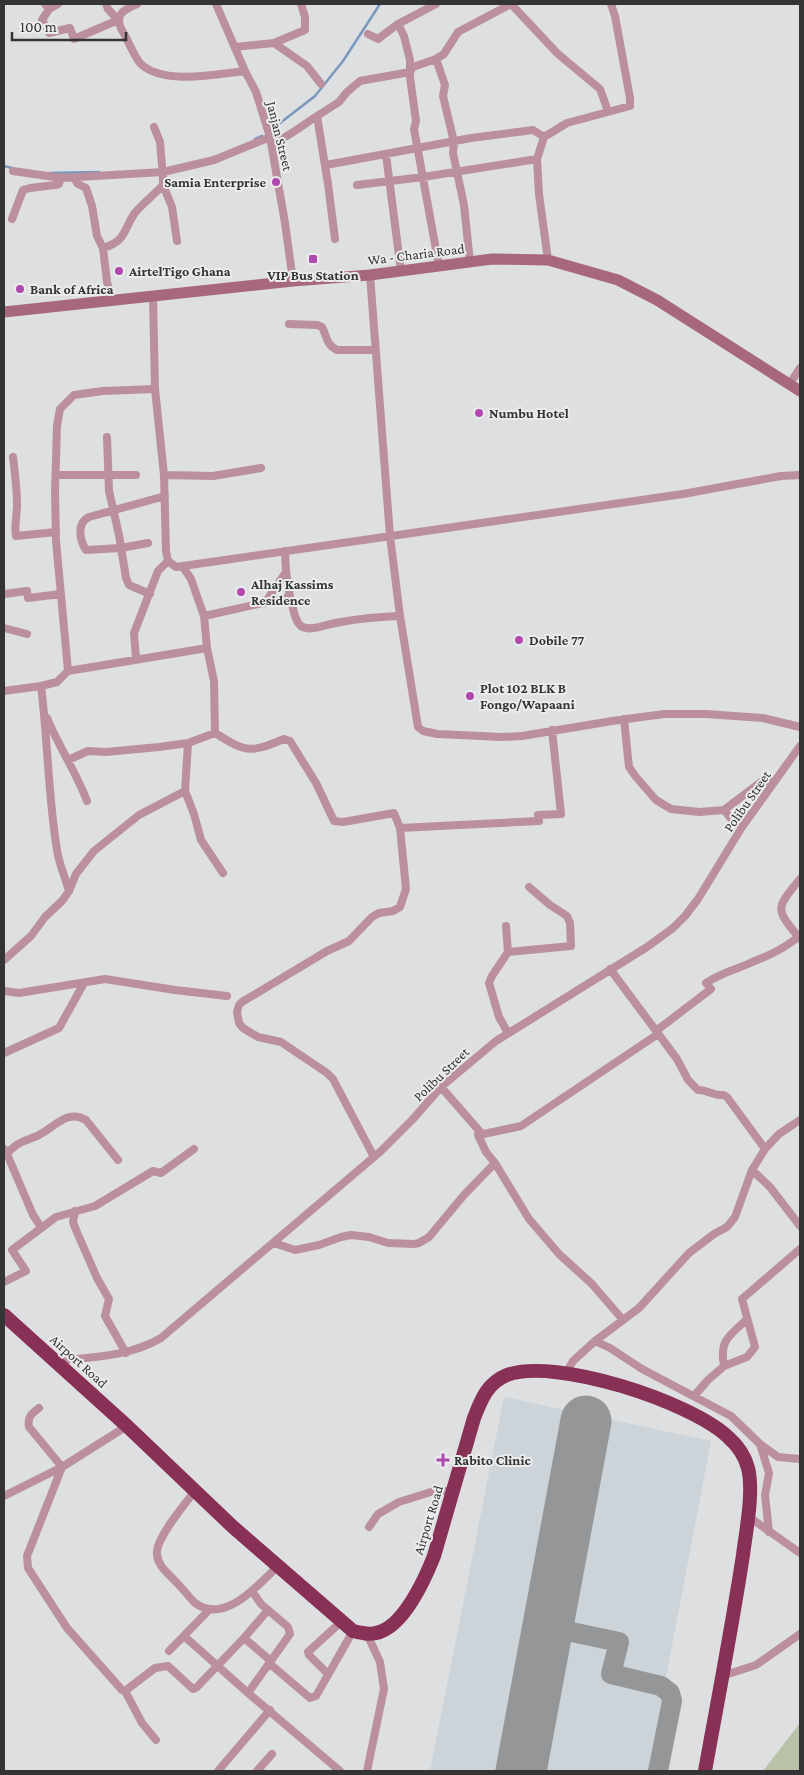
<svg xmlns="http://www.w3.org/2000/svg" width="804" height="1775" viewBox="0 0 804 1775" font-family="'Crimson Pro',serif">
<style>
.built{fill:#ccd4da}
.garden{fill:#b7c2a7}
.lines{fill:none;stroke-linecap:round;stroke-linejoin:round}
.stream{stroke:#7a98be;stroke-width:2.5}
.taxiway{stroke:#949697;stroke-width:20}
.runway{stroke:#949697;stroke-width:51}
.street{stroke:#bb8f9e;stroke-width:8}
.secondary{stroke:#a7687e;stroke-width:11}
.highway{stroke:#883055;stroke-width:14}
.poi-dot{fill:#af49ad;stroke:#ebeced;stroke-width:2}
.labels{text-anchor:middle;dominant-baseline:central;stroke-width:4;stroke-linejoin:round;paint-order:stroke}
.street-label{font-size:14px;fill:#343435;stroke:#ebeced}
.poi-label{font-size:14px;font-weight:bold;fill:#343435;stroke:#ebeced;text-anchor:start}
</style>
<rect width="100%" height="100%" fill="#dddfe0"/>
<!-- built -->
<path class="built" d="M504,1397l207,44 -63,330h-218z"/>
<!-- garden -->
<path class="garden" d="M800,1723v48h-37z"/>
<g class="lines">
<!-- stream -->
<path class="stream" d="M275,127l40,-31 28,-35 37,-57
M255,139l7,-3
M4,166l8,2
M50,173l49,-1"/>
<!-- taxiway -->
<path class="taxiway" d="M548,1627l71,15 -8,32 50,12 9,7 2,8 -14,70"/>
<!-- runway -->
<path class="runway" d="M521,1771l65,-350"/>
<!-- street -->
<path class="street" d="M45,4l4,5 9,-5
M137,4c-14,6 -24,11 -14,28 5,8 12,27 19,33 23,20 75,9 103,6
M216,4l29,67 11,21 14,45 15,86 8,58
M511,4l47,50 42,35 8,22
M49,9l-7,11 7,13 21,-5 4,11 44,-19 -10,-11 -2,-5
M398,24l6,12 6,24v17l6,44 -2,8 25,137
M368,34l10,5 20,-15 38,-20
M274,43l33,23 14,18
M235,47l39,-4 31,-13v-13l-4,-13
M436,59l9,26 -2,11 11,46 -1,11 11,52 6,57
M154,127l6,15 2,24
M544,137l23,-14 63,-17v-8l-15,-82 -4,-12
M271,144c15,-5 32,-19 46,-28
M386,155l15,116
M326,165l145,-27 62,-8 11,7 -7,22 2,35 9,66
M13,171l48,7 102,-6 51,-12 56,-23
M163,172v13l9,22 5,34
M74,178l4,6 8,4 6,18 5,30 6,12 4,34 5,18
M357,185l66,-8 114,-18
M12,219l11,-29 7,-2 25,-3 4,-1 2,-7
M335,239l-7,-55 -11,-68 22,-14 8,-10 13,-11 50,-9 3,-5 23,-8 8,-5 14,-22 53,-28
M103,248c23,-7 20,-17 31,-34 5,-7 23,-22 29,-29
M370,275l20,261 10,80 18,111 5,4 14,3 65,3 20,-1 90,-15 52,-7h42l57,4 37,9
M153,296l2,93 9,86 2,76 2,10 8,6 507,-73 98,-18 19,-1
M289,324l28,1 5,2c5,9 4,18 15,23h38
M789,385l11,-17
M107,437l2,54 10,44 7,43 3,7 21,9
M13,457c2,16 4,32 4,48 0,11 -3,20 -1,31l40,-4
M56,475h80
M164,475l49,1 48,-8
M148,543l-27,5 -35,2c-6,-9 -10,-27 3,-33l76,-21
M183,567l8,12 13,37 3,32 7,33 1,52c32,20 35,20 69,6l6,2 26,42 18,38 9,1 51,-9 6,15 139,-7 -1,-6 23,-1 -9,-84
M4,594l23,-3 1,7 33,-4
M290,597c3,8 4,24 11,29 7,5 18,1 26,-1 24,-6 48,-8 73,-9
M265,603l21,-31
M204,616l86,-19 -4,-25 -1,-21
M4,628l23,6
M136,659l-2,-26 24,-62 10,-10
M68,671l-12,-130 -1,-50 2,-65 3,-17 14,-14 29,-4 52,-2
M41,686l16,-4 11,-11 139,-23
M4,691l37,-5c7,55 7,110 16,164 2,14 8,27 12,41
M47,718c12,29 29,54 40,83
M624,719l5,48 7,10 20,23 15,9 28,3 25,-2 9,11 9,6
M68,760l20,-9 18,1 53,-5 29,-4
M185,791l9,23 7,26 22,33
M724,810l37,-28 14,-1
M800,879c-25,31 -25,29 0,60
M506,926l2,26 -16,24 -3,7 10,34 9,16
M508,952l63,-6 -1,-23 -3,-7 -17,-11 -21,-18
M4,960l27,-24 14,-19 17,-16 7,-10 7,-17 18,-23 45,-36 46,-24 3,-48 27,-10
M610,969l67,90 11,21 10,10c11,0 15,6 26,5l3,2 38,52
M4,991l15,2 86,-14 70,11 52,6
M656,1031l55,-42 -5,-6c10,-7 21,-11 32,-15 22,-9 42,-16 60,-31
M4,1053l55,-25 25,-45
M441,1087l41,47 -4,1 8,17 9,11 34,56 30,35 33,30 31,36
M479,1135l42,-9 137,-92
M4,1149l3,5 26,61 8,12
M7,1154c11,-13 16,-12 30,-18 16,-7 30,-28 49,-16l32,40
M374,1157l-41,-78 -6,-6 -46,-31 -23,-5 -15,-9 -4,-5 -2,-11 2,-7 3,-3 85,-51 22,-10 23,-24 7,-4 14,-2 7,-4 6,-18 -6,-61
M752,1170l18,17 30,39
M75,1211l-2,11 3,8 21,48 12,21 -4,17 21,37
M274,1243l21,7 24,-5 22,-8 10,-2 18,2 19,6 26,1 5,-1 10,-6 35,-42 31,-32
M4,1282l22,-11 -14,-21 44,-33 39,-11 58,-35 8,2 33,-24
M595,1341l15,7 32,21 89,47 29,28 18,13 22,2
M55,1361c36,-4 74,-4 106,-23l220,-187 32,-32 28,-32 55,-46 151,-94 26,-19 12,-12 13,-17 44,-72 58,-81
M724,1366c-5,-27 6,-30 23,-47
M566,1373l7,-12 22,-20 44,-33 50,-55 25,-19 13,-7 8,-10 17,-47 13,-21 14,-15 21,-14
M694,1396l14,-16 16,-14 23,-9 8,-10 -13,-48 58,-50
M39,1408c-7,5 -12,9 -10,19l33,40 -35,89 1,12 39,60 55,62 3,1 17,32 14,17
M760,1444l9,29 -4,22 4,37
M195,1491c-10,13 -38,46 -38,61 -1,13 12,22 20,31 6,6 12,14 18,20 30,22 63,-18 83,-37
M4,1496l58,-29 65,-41
M749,1517l51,36
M369,1527l9,-13 21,-12 35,-11h19
M268,1610l-24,28 27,23
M184,1636l64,57 92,78
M169,1651l41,-42
M269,1663l41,35 6,-2 37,-65
M328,1674l-19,-19 -1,-3 34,-31
M722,1676l34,-11 44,-31
M125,1691l30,-23 13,-2 25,23 3,-1 48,-50
M248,1693l42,-59 -2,-7 -27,-23 -9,-13
M218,1771l52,-61
M257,1771l15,-17
M367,1771l17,-82 -4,-27 -13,-28"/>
<!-- secondary -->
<path class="secondary" d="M4,312l289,-31 77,-6 122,-16 56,1 70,20 39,20 143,91"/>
<!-- highway -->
<path class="highway" d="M4,1315l123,111 106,101 120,104c8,2 15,4 23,2 27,-5 49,-54 58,-77l40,-138c7,-18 13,-35 33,-43 49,-18 184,27 221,62 9,8 17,19 20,31 6,24 -2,63 -5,87 -11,72 -25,144 -38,216"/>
</g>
<!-- markers -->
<g class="poi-dot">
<circle cx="276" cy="182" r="5"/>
<rect x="308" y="254" width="10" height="10" rx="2.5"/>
<circle cx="119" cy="271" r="5"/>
<circle cx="20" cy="289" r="5"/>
<circle cx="479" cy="413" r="5"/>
<circle cx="241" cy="592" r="5"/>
<circle cx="519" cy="640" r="5"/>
<circle cx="470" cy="696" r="5"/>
<path d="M440.5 1452.5h5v5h5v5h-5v5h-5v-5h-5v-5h5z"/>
</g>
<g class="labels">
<!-- street labels -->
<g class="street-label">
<text transform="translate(280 136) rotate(76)">Janjan Street</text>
<text transform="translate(416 254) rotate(-7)">Wa - Charia Road</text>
<text transform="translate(747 801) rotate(-55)">Polibu Street</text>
<text transform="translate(441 1074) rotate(-44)">Polibu Street</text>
<text transform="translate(79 1361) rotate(42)">Airport Road</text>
<text transform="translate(428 1520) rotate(-73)">Airport Road</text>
</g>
<!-- poi labels -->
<g class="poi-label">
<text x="266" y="182" text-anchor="end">Samia Enterprise</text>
<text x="129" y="271">AirtelTigo Ghana</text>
<text x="313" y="275" text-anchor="middle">VIP Bus Station</text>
<text x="30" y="289">Bank of Africa</text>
<text x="489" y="413">Numbu Hotel</text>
<text x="251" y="584">Alhaj Kassims<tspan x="251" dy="16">Residence</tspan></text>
<text x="529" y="640">Dobile 77</text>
<text x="480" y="688">Plot 102 BLK B<tspan x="480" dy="16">Fongo/Wapaani</tspan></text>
<text x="454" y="1460">Rabito Clinic</text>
</g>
</g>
<!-- border -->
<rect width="804" height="1775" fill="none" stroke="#343435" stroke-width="10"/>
<!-- scale -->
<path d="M12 32v8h114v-8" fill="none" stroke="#343435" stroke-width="2.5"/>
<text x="20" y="32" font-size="15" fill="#343435" stroke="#ebeced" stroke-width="4" paint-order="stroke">100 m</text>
</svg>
